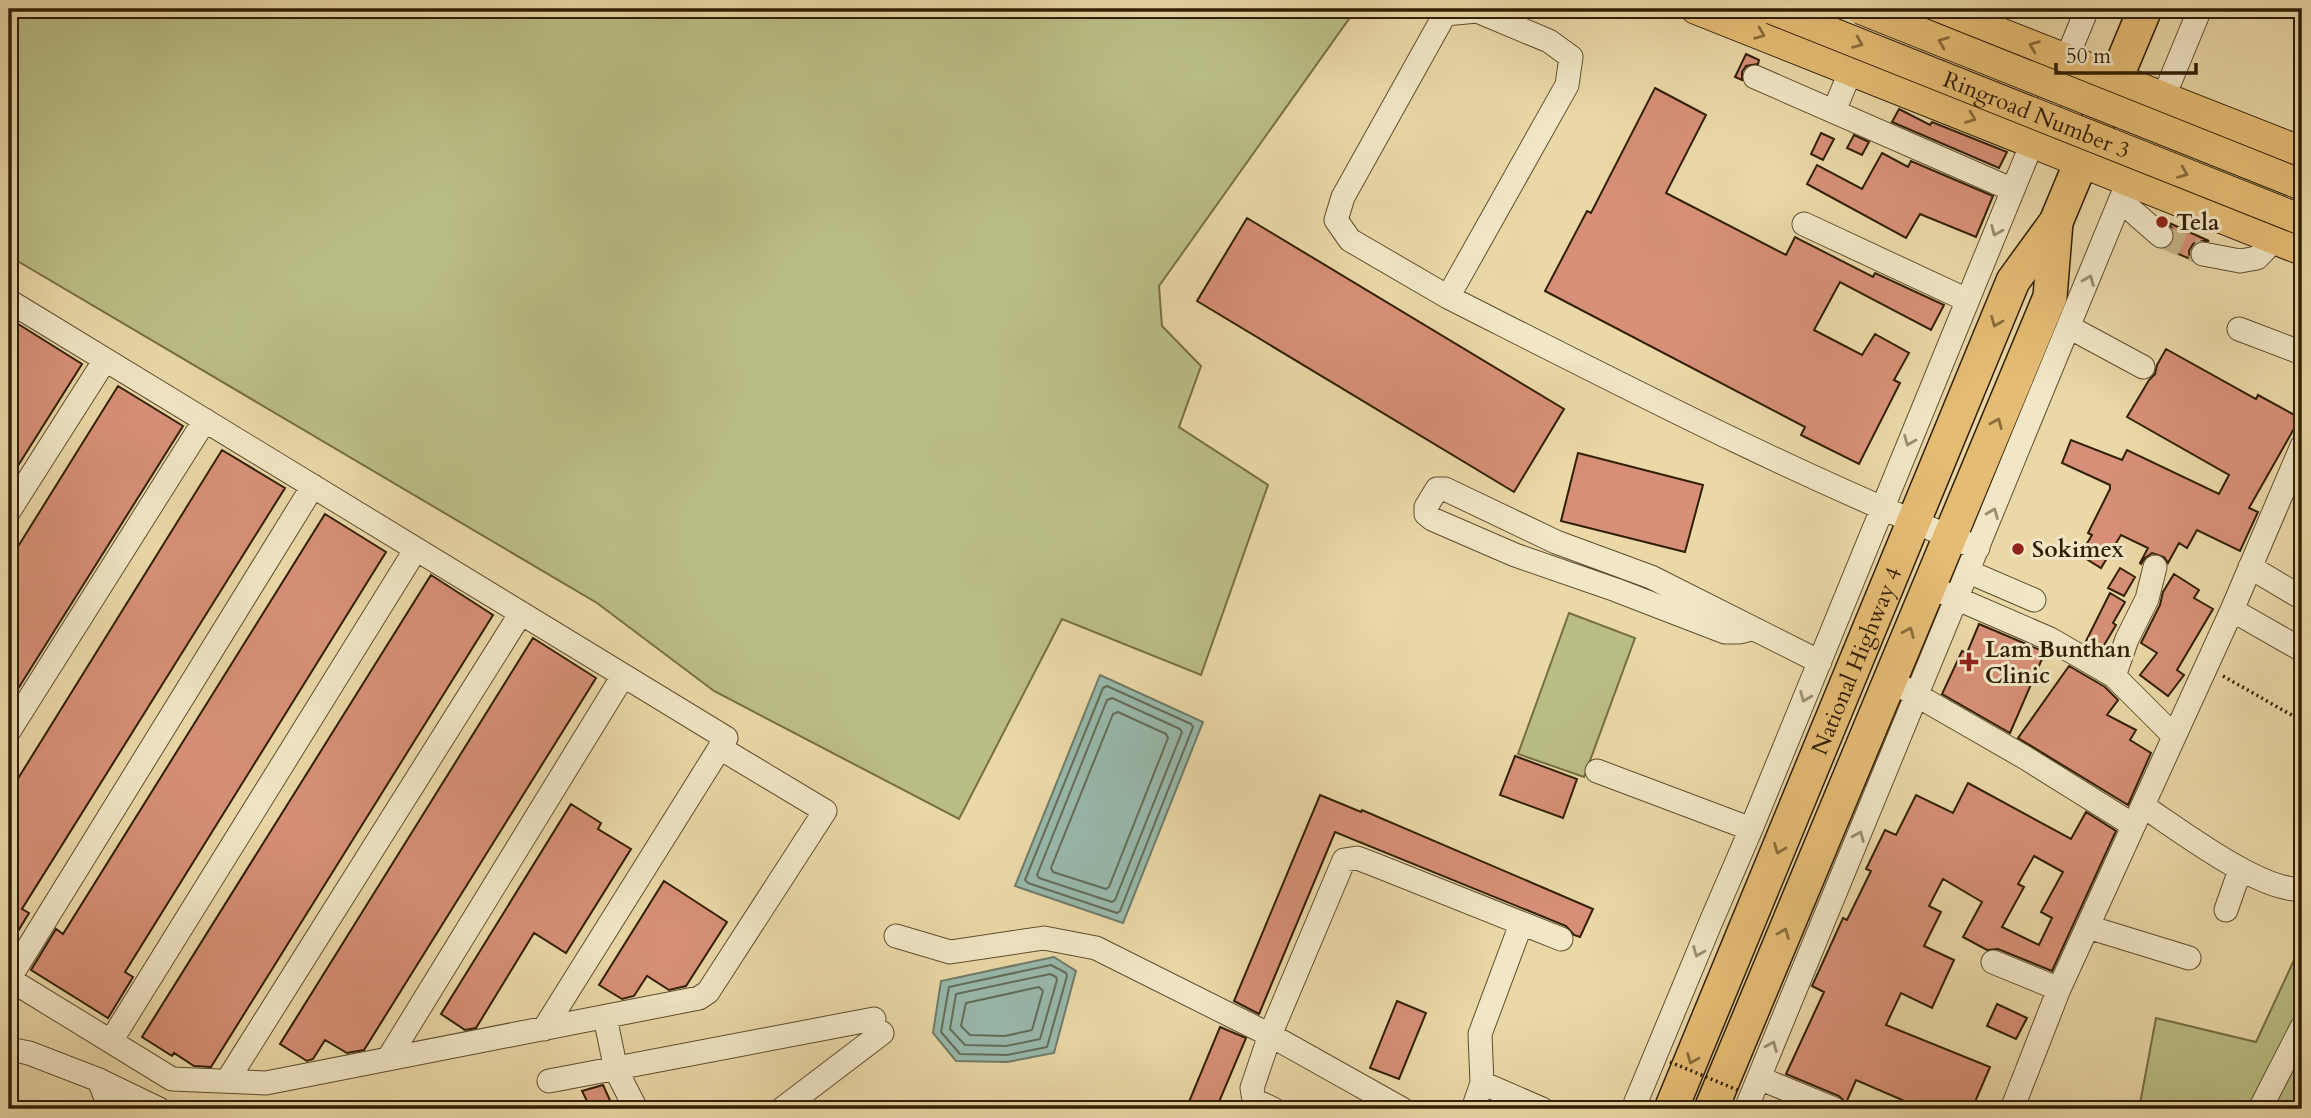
<svg xmlns="http://www.w3.org/2000/svg" width="2311" height="1118" font-family="Cardo,serif">
<rect width="100%" height="100%" fill="#ead8a7"/>
<filter id="stains"><feTurbulence type="fractalNoise" baseFrequency=".00286" numOctaves="4"/><feColorMatrix values="0 0 0 0 .2 0 0 0 0 .09 0 0 0 0 .02 0 0 0 .5 -.17"/></filter>
<radialGradient id="worn" r=".72"><stop offset=".6" stop-color="#630" stop-opacity="0"/><stop offset="1" stop-color="#630" stop-opacity=".3"/></radialGradient>
<path fill="#babe85" stroke="#766e44" stroke-width="2" d="M9 9H1356L1159 286 1162 326 1201 366 1179 427 1268 485 1201 675 1062 619 959 819 714 691 597 603 9 256Z
M1569 613 1635 638 1584 777 1518 754Z
M2302 943V1109H2139L2156 1018 2256 1042Z"/>
<path fill="#98b9ac" stroke="#6f7b69" stroke-width="2" d="M1100 675 1203 722 1123 923 1015 886Z
M1054 957 1076 971 1054 1053 1007 1062 956 1061 933 1033 941 981Z"/>
<g fill="none" stroke-linecap="round" stroke-linejoin="round">
<path stroke="#646c58" stroke-width="2" d="M1107 686 1191 724 1193 727 1120 911 1117 913 1028 883 1025 880 1103 688Z
M1112 698 1180 729 1182 732 1115 900 1112 902 1039 878 1037 875 1107 700Z
M1118 712 1166 734 1168 738 1109 887 1106 889 1053 872 1051 868 1113 714Z
M1051 965 1066 973 1067 976 1047 1047 1007 1055 960 1054 941 1032 949 987Z
M1050 974 1056 977 1057 980 1040 1039 1006 1046 965 1045 950 1029 956 994Z
M1039 987 1043 991 1032 1030 1005 1036 970 1035 961 1026 966 1003Z"/>
</g>
<path fill="#d79077" stroke="#311f04" stroke-width="2" fill-rule="evenodd" d="M1746 54 1759 60 1758 64 1746 66 1742 72V80L1735 77Z
M1655 88 1706 115 1666 193 1786 255 1795 237 1873 277 1875 273 1944 305 1931 330 1840 282 1814 330 1862 355 1875 334 1909 353 1894 380 1900 383 1859 464 1801 435 1805 427 1545 291 1587 211 1591 213Z
M1899 109 1930 125 1932 122 2007 152 1999 168 1892 122Z
M1821 133 1834 139 1823 160 1811 154Z
M1854 135 1869 142 1862 155 1847 148Z
M1882 153 1908 167 1911 161 1993 196 1976 237 1920 214 1906 238 1807 184 1817 165 1862 189Z
M1247 218 1564 409 1514 492 1197 301Z
M2167 222 2209 241H2199L2193 244 2189 251 2190 259 2167 249 2172 245 2175 238 2174 231Z
M15 322 82 364 9 480V333Z
M2166 349 2256 399 2258 395 2300 418 2249 508 2258 512 2240 551 2197 530 2187 548 2179 543 2168 563 2164 557 2152 553 2145 558 2141 564 2140 563 2148 548 2121 535 2101 568 2080 555 2092 535 2088 533 2110 489V485L2062 463 2071 440 2122 460 2127 450 2219 494 2229 475 2127 417 2149 380 2155 374 2157 365Z
M118 386 183 426 9 703V561Z
M222 450 285 488 22 909 29 913 9 946V793Z
M1578 453 1703 485 1685 552 1561 521Z
M325 514 386 552 125 972 133 977 108 1018 31 970 56 929 63 934Z
M2120 568 2135 577 2124 596 2108 588Z
M2174 574 2199 590 2194 598 2213 609 2177 670 2184 675 2168 696 2140 675 2157 653 2141 643 2160 605 2163 592Z
M431 575 493 615 211 1067 194 1066 174 1053 172 1056 142 1037Z
M2110 593 2125 602 2113 623 2116 625 2100 652 2085 643Z
M1979 624 2045 652 2010 733 1942 694 1962 651 1967 653Z
M533 638 596 678 364 1050 347 1053 325 1040 313 1059 307 1061 280 1044Z
M2069 666 2105 687 2118 700 2107 715 2136 730 2130 740 2151 753 2128 805 2018 738Z
M1515 756 1577 779 1563 818 1500 795Z
M1968 783 2071 839 2086 812 2116 831 2052 971 1998 949 1987 950 1963 937 1982 902 1943 879 1929 906 1941 912 1924 946 1954 960 1932 1008 1901 993 1886 1025 1990 1067 1972 1109H1923L1856 1080 1846 1103 1839 1096 1786 1074 1824 992 1812 986 1843 918 1847 920 1871 871 1866 869 1885 830 1896 835 1916 795 1953 813ZM2034 856 2063 872 2041 912 2052 918 2039 945 2002 927 2024 887 2018 884Z
M1320 795 1361 812 1362 810 1593 909 1580 937 1574 935 1566 926 1335 832 1259 1014 1234 1001Z
M571 804 601 823 598 829 631 849 566 953 534 933 476 1028 465 1030 441 1014Z
M664 881 727 922 686 986 669 990 647 976 634 996 622 999 599 985Z
M1397 1001 1426 1013 1399 1079 1370 1068Z
M1997 1004 2027 1018 2016 1039 1987 1026Z
M1220 1027 1246 1038 1216 1109H1186Z
M603 1085 614 1109H591L582 1091Z"/>
<g fill="none" stroke-linecap="round" stroke-linejoin="round">
<path stroke="#c5b386" stroke-width="23" stroke-dasharray="23 11" stroke-linecap="butt" d="M2161 236 2203 254"/>
<defs>
<path id="minor" d="M1755 77 2013 190
M1834 111 1851 70
M2157 113 2200 9
M2121 201 2161 236
M1804 224 1967 300
M2203 254 2240 261 2257 258 2275 239
M1448 297 1350 240 1336 220 1343 197 1445 14 1477 11 1549 41 1571 57 1567 85 1448 297C1622 385 1797 476 1978 548
M9 301 726 738 544 1029
M2069 327 2143 367
M2239 329 2302 353
M9 511 105 360
M2155 567 2147 599 2127 639 2114 676 2174 736
M2250 567 2302 598
M1969 572 2034 600
M1944 593 2050 639 2114 676
M2232 610 2302 650
M1751 629 1740 632H1725L1616 590 1515 555 1432 519 1426 514V507L1437 489H1445L1556 542 1651 577 1820 662
M1904 688 2024 757 2133 825
M9 731 205 420
M1597 771 1751 829
M2143 806C2178 829 2262 893 2302 889
M2226 910 2240 870
M2088 927 2189 958
M896 936 950 952 1044 938 1096 948 1270 1035 1402 1109
M1993 962 2059 989
M9 979 172 1079 266 1083 699 998 708 992 825 811 720 748
M9 979 313 486
M605 1017 616 1070 636 1109
M111 1041 416 549
M9 1049 29 1053 99 1080 159 1109
M388 1059 623 676
M1759 1078 1834 1109
M99 1080 110 1109
M227 1081 521 613
M549 1081 874 1019
M1482 1083 1542 1109
M782 1109 882 1033
M1273 1109 1254 1100 1252 1088 1270 1035 1344 860 1357 858 1373 864 1561 939
M1473 1109 1482 1083 1480 1034 1521 924
M1633 1109 1710 924 1751 829 2087 9
M1746 1109 2134 167
M2012 1109 2059 989 2232 610 2302 446
M2260 1109 2302 1027"/>
<path id="major" d="M1696 9 2302 250
M1939 9 2302 152"/>
<g id="highway">
<path id="s1" d="M1671 1109 2013 281 2056 222 2145 9"/>
<path d="M1711 1109 2050 297 2056 222"/>
</g>
</defs>
<use href="#minor" stroke="#5f4d2d" stroke-width="25"/>
<use href="#major" stroke="#311f04" stroke-width="32"/>
<use href="#highway" stroke="#311f04" stroke-width="36"/>
<path stroke="#311f04" stroke-width="3.5" stroke-dasharray="2 3.5" stroke-linecap="butt" d="M2223 676 2302 721"/>
<use href="#minor" stroke="#f1e6c6" stroke-width="23"/>
<use href="#major" stroke="#e5bc74" stroke-width="30"/>
<use href="#highway" stroke="#e5bc74" stroke-width="33"/>
<defs>
<g id="major-bridge">
<path id="s2" d="M1772 9 2302 220"/>
<path d="M1861 9 2302 185"/>
</g>
</defs>
<use href="#major-bridge" stroke="#311f04" stroke-width="32" stroke-linecap="butt"/>
<path stroke="#311f04" stroke-width="3.5" stroke-dasharray="2 3.5" stroke-linecap="butt" d="M1670 1062 1740 1091"/>
<use href="#major-bridge" stroke="#e5bc74" stroke-width="30"/>
</g>
<defs><path id="oneway-chevron" d="M-2-3.5L2.5 0L-2 3.5" fill="none" stroke-width="1.6" stroke-linecap="round" stroke-linejoin="round" transform="scale(1.75)"/></defs>
<g stroke="#8b6e3c">
<use href="#oneway-chevron" transform="translate(1760 34) rotate(22)"/>
<use href="#oneway-chevron" transform="translate(1943 42) rotate(-158)"/>
<use href="#oneway-chevron" transform="translate(1858 43) rotate(22)"/>
<use href="#oneway-chevron" transform="translate(2034 46) rotate(-158)"/>
<use href="#oneway-chevron" transform="translate(1971 118) rotate(22)"/>
<use href="#oneway-chevron" transform="translate(2183 173) rotate(22)"/>
<use href="#oneway-chevron" transform="translate(1996 322) rotate(112)"/>
<use href="#oneway-chevron" transform="translate(1997 423) rotate(-67)"/>
<use href="#oneway-chevron" transform="translate(1909 632) rotate(-67)"/>
<use href="#oneway-chevron" transform="translate(1779 849) rotate(112)"/>
<use href="#oneway-chevron" transform="translate(1784 933) rotate(-68)"/>
<use href="#oneway-chevron" transform="translate(1692 1059) rotate(112)"/>
</g>
<g stroke="#9b8c6f">
<use href="#oneway-chevron" transform="translate(1996 231) rotate(113)"/>
<use href="#oneway-chevron" transform="translate(2089 280) rotate(-68)"/>
<use href="#oneway-chevron" transform="translate(1909 441) rotate(112)"/>
<use href="#oneway-chevron" transform="translate(1993 513) rotate(-68)"/>
<use href="#oneway-chevron" transform="translate(1805 697) rotate(112)"/>
<use href="#oneway-chevron" transform="translate(1859 836) rotate(-67)"/>
<use href="#oneway-chevron" transform="translate(1698 952) rotate(112)"/>
<use href="#oneway-chevron" transform="translate(1772 1046) rotate(-67)"/>
</g>
<g fill="#8f2418" stroke="#f1e6c6" stroke-width="2.5">
<circle cx="2162" cy="222" r="7"/>
<circle cx="2018" cy="549" r="7"/>
<path d="M1965.5 651.5h7v7h7v7h-7v7h-7v-7h-7v-7h7z"/>
</g>
<g text-anchor="middle" dominant-baseline="central" stroke-width="6" stroke-linejoin="round" paint-order="stroke">
<g font-size="23" fill="#311f04" stroke="#f1e6c6">
<text stroke="none"><textPath href="#s2" startOffset="285">Ringroad Number 3</textPath></text>
<text stroke="none"><textPath href="#s1" startOffset="485">National Highway 4</textPath></text>
</g>
<g font-size="23" font-weight="bold" fill="#311f04" stroke="#f1e6c6" text-anchor="start">
<text x="2176" y="222">Tela</text>
<text x="2032" y="549">Sokimex</text>
<text x="1985" y="649">Lam Bunthan<tspan x="1985" dy="26">Clinic</tspan></text>
</g>
</g>
<rect width="2311" height="1118" fill="none" stroke="#ead8a7" stroke-width="35"/>
<rect x="10" y="10" width="2290" height="1097" fill="none" stroke="#311f04" stroke-width="3.5"/>
<rect x="18" y="18" width="2276" height="1083" fill="none" stroke="#311f04" stroke-width="2"/>
<path d="M2056 63v10h140v-10" fill="none" stroke="#311f04" stroke-width="3.5"/>
<text x="2066" y="63" font-size="21" fill="#311f04" stroke="#f1e6c6" stroke-width="5" paint-order="stroke">50 m</text>
<rect width="100%" height="100%" filter="url(#stains)"/>
<rect width="100%" height="100%" fill="url(#worn)"/>
</svg>
